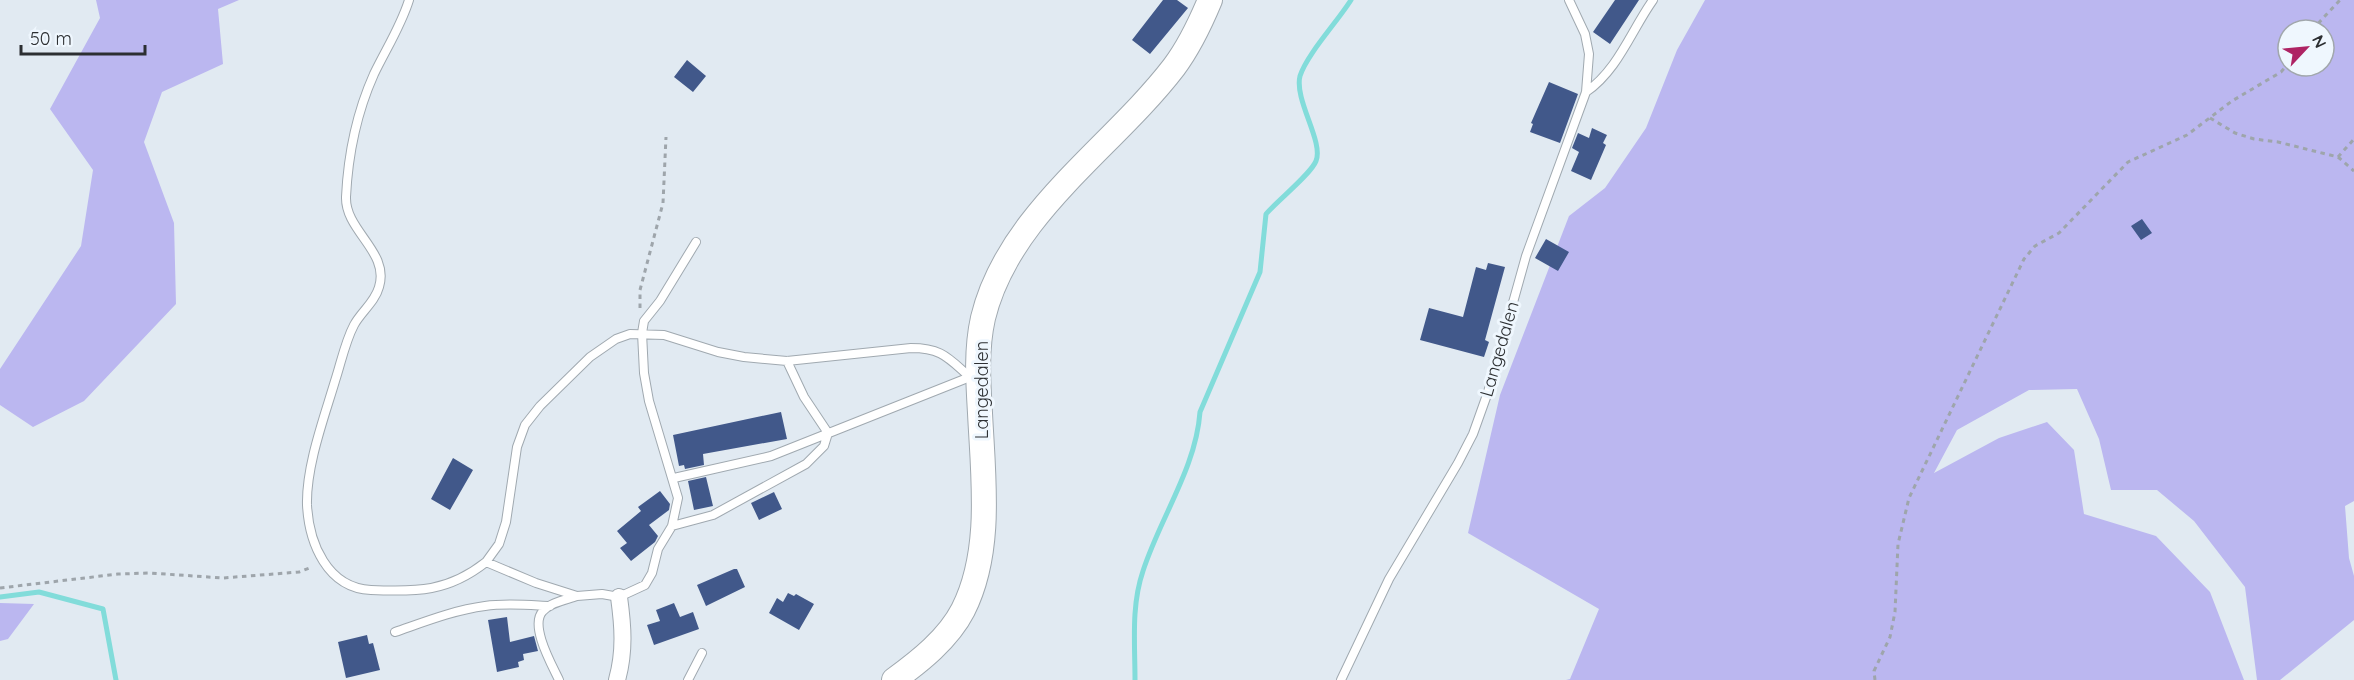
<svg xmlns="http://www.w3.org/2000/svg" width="2354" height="680" font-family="Quicksand,sans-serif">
<rect width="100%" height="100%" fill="#e1eaf2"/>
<path fill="#bbb7f0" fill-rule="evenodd" d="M96 0H239L218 9 223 64 162 92 144 142 174 223 176 304 84 401 33 427 0 405V369L81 246 93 170 50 109 100 18Z
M1705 0H2354V501L2345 506 2349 558 2354 576V620L2280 680H2257L2245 587 2194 521 2157 490H2111L2099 439 2077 389 2029 390 1957 430 1934 473 1999 438 2047 422 2074 450 2084 514 2156 536 2210 592 2244 680H1566L1570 679 1599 609 1468 533 1500 395 1569 216 1605 188 1646 128 1677 50ZM2288 30H2324V66H2288Z
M0 603 34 604 8 639 0 641Z"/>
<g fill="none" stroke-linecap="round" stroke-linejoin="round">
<path stroke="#82dcda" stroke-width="5" d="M0 597 39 592 103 609 116 680
M1135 680C1135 643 1131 606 1143 571 1160 518 1196 468 1200 412L1260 272 1266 214C1277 201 1311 174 1316 161 1324 142 1294 100 1300 76 1307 54 1338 21 1351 0"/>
</g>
<path fill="#41588a" d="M1163 0H1177L1188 8 1150 54 1132 40Z
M1615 0H1639L1610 44 1593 32Z
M687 60 706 76 693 92 674 77Z
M1549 82 1578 94 1560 143 1530 132 1533 124 1531 123Z
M1592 128 1607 135 1603 143 1606 145 1591 180 1571 171 1579 152 1572 148 1578 133 1589 138Z
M2142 219 2152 233 2141 240 2131 226Z
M1546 239 1569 252 1558 271 1535 258Z
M1488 263 1505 267 1485 340 1489 342 1484 357 1420 340 1429 308 1463 317 1476 267 1486 270Z
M781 412 787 439 703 454 704 465 685 469 684 465 679 466 673 435Z
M453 458 473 470 450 510 431 499Z
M706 477 713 506 694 510 688 481Z
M660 491 670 504 669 510 649 525 658 536 655 542 631 561 620 548 627 543 617 531 641 511 638 507Z
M774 492 782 509 759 520 751 503Z
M734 569H737L745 587 706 606 697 585Z
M788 593 794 596 796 594 814 604 799 630 769 613 777 598 783 602Z
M674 603 680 617 693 612 699 629 654 645 647 625 660 621 656 610Z
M507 617 510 642 534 636 538 651 523 654 524 660 518 662 519 667 497 672 488 620Z
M367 635 369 644 373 643 380 670 346 678 338 642Z"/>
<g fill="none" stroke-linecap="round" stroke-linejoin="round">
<defs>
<path id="lane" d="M409 0C401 26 386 49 374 74 357 112 348 156 346 197 345 231 390 252 379 287 375 302 361 312 354 325 345 342 341 363 335 381 324 418 306 466 307 505 309 543 327 588 371 590 417 592 448 592 486 562L536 583 577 596 602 594 619 597 645 585 652 573 658 549 672 526 678 498 649 401 644 373 642 333 644 321 660 301 696 242
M1586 92C1618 70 1631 31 1653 0
M674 478 771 456 970 377
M672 526 713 515 806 464 824 446 828 433 804 397 787 361
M486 562 499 544 506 522 517 447 525 425 540 406 590 357 616 339 630 334 664 335 718 352 744 357 787 361 911 348C942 348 948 358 970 377H974
M395 632C424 622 454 610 485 606 506 603 528 605 550 606
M559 680C552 665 529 625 543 611 551 602 566 600 577 596
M688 680 702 653
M1341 680 1389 579 1458 463 1473 434 1488 392 1526 256 1586 92 1589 54 1585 34 1569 0"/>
<path id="street" d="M617 680C625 651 623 626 619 597"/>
<path id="secondary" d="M894 680C920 661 948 639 963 610 993 551 983 476 980 413 978 381 976 349 983 318 1008 214 1112 148 1174 67 1189 47 1200 24 1210 0"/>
</defs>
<use href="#lane" stroke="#a0a9b0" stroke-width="10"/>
<use href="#street" stroke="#a0a9b0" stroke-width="18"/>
<use href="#secondary" stroke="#a0a9b0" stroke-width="26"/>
<path stroke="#9ea5ab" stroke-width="3" stroke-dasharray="4.5 4.5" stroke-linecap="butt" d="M2312 30 2340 0
M2210 118 2235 133 2254 139 2278 142 2338 157 2354 139
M2338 157 2354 171
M640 308V290L663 203 666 137
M0 588 118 574 150 573 223 578 299 572 312 567
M1875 680 1874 671 1890 637 1895 612 1898 544 1909 498 2024 259 2035 246 2059 233 2128 162 2187 135 2232 101 2281 72 2288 64"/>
<use href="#lane" stroke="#fff" stroke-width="8"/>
<use href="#street" stroke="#fff" stroke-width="16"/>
<use href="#secondary" stroke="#fff" stroke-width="24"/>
</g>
<g text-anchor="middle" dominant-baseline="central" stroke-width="6" stroke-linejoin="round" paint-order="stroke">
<g font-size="18" fill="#2c2f32" stroke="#eff7fe">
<text transform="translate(1499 349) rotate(-74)">Langedalen</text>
<text transform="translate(981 390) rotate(-90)">Langedalen</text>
</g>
</g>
<g transform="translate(2306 48) rotate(64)"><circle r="28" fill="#eff7fe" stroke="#a1a7ac" stroke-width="1.5"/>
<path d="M0-4.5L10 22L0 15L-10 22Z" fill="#ae2364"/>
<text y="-9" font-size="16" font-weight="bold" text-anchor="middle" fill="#2c2f32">N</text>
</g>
<path d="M21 45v9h124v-9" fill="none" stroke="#2c2f32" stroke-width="3"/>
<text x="30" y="45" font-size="18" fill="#2c2f32" stroke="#eff7fe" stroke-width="4.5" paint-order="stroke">50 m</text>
</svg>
